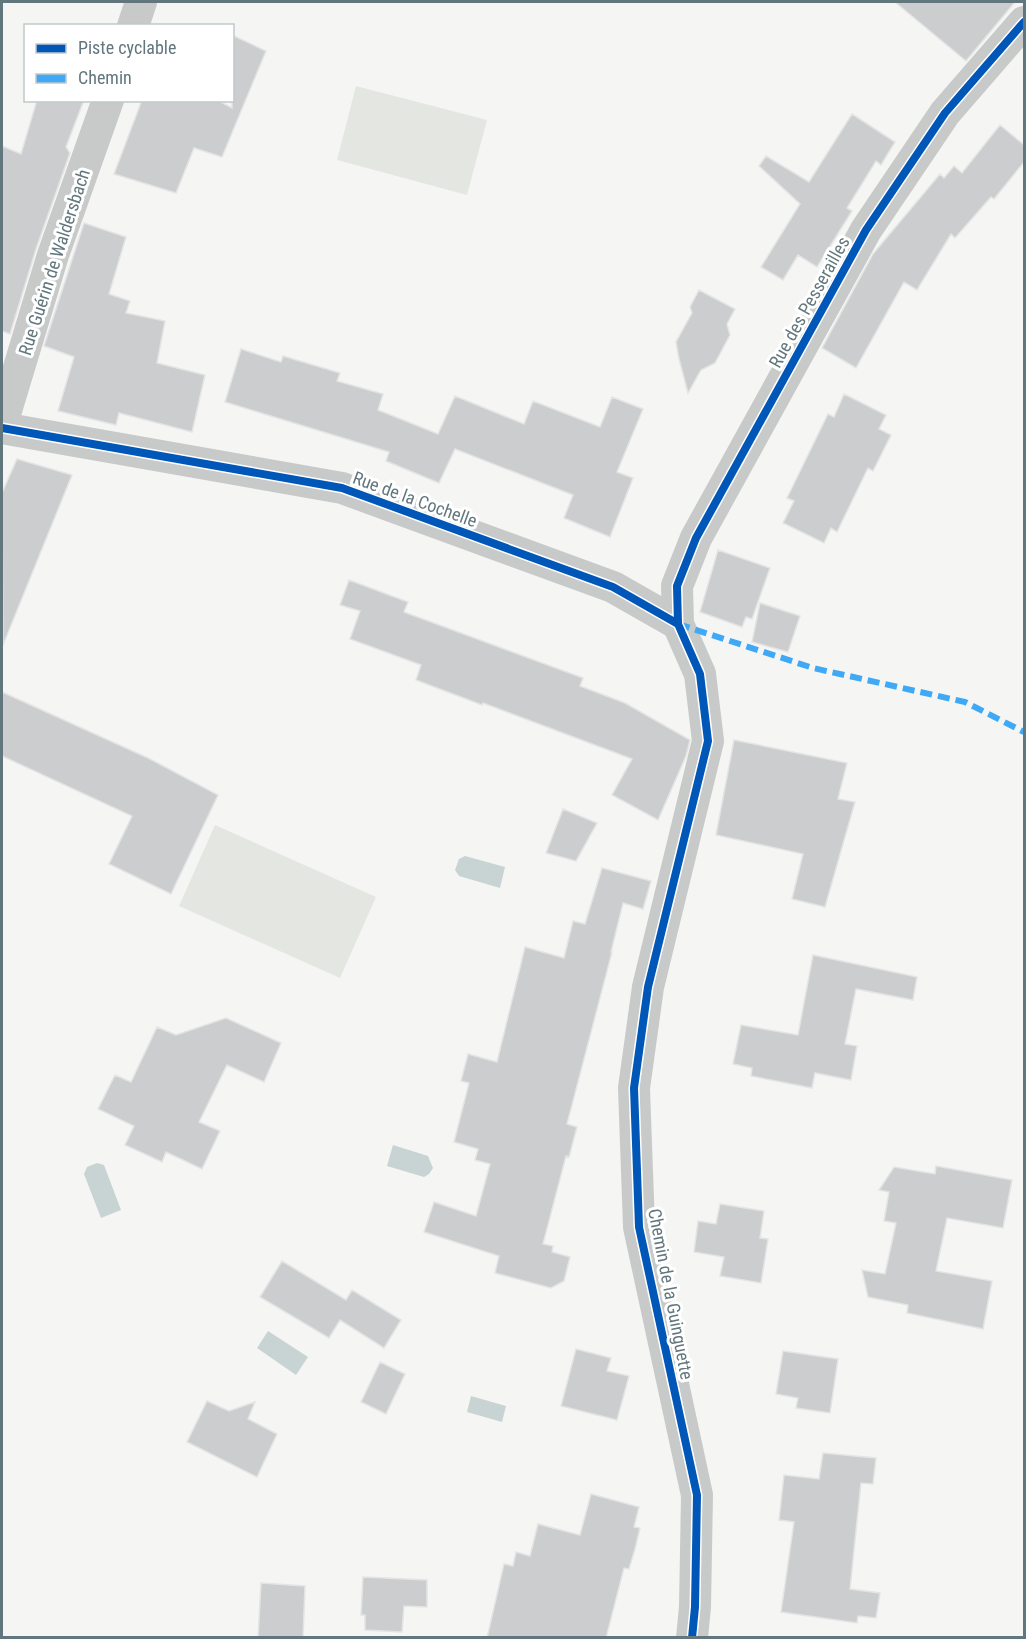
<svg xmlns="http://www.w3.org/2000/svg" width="1026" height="1639" font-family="'Roboto Condensed',sans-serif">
<rect width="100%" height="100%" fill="#f5f5f4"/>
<path fill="#e4e7e1" d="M356 86 487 120 467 195 337 160Z
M215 825 376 897 340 978 179 906Z"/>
<path fill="#c8d3d3" d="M465 856 505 867 500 888 459 876 455 870 459 859Z
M393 1145 428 1156 433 1168 429 1174 424 1177 387 1166Z
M97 1163 104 1165 121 1210 101 1218 84 1174 87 1167Z
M268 1331 308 1357 296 1375 257 1348Z
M471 1396 506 1406 502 1422 467 1412Z"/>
<path fill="#cbcdce" stroke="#e4e4e4" stroke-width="1.5" d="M895 2H1015L966 61Z
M232 35 266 51 222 157 194 148 176 193 114 174 142 100H217L232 108Z
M37 100H84L66 147 70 153 36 249 10 334 2 331V146L21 154Z
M852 114 895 142 881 165 876 161 847 208 852 211 817 267 798 255 783 280 761 267 800 204 759 166 766 156 809 182Z
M1000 125 1024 145V162L994 199 991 197 955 238 951 234 917 290 904 282 856 368 822 348 873 254 940 174 944 178 954 166 962 173Z
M84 223 126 237 109 294 130 301 126 313 165 321 157 363 205 375 192 432 119 413 116 425 58 411 74 357 44 346Z
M699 290 735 309 727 324 730 335 715 363 701 370 688 393 679 359 676 342 692 313 690 307Z
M241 349 281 362 283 356 340 373 337 381 383 394 378 410 438 434 455 396 524 424 533 401 600 427 612 397 643 409 617 472 633 478 610 537 564 518 573 495 455 449 439 483 386 461 389 452 225 402Z
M844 394 886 415 879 429 891 435 873 471 868 468 837 532 831 528 824 543 783 523 794 501 787 498 828 414 834 417Z
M17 459 72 475 3 645 2 493Z
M718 550 770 568 752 619 746 617 742 627 700 612Z
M349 580 408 602 404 612 583 678 580 686 625 703 690 740 686 756 658 820 612 795 632 759 483 703 482 705 416 680 421 665 350 639 360 611 340 605Z
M760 603 800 616 788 652 752 642Z
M2 692 148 758 218 795 171 894 109 864 132 816 2 756Z
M734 740 847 763 838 799 855 802 825 907 792 899 803 854 716 835Z
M563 809 597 823 576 861 546 853Z
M602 868 651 881 643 909 623 903 611 952H612L567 1124 577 1127 569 1157 566 1156 543 1244 553 1246 552 1252 570 1257 564 1281 551 1288 495 1273 499 1256 424 1232 434 1202 476 1216 490 1164 475 1160 478 1149 454 1142 469 1083 461 1081 468 1054 497 1062 525 947 564 958 573 921 585 924Z
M813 955 917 977 913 1000 856 989 845 1044 857 1046 851 1080 815 1073 812 1088 751 1076 752 1068 733 1064 741 1025 798 1035Z
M226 1018 281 1043 264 1082 227 1065 199 1122 220 1131 202 1169 166 1152 162 1162 125 1145 134 1126 98 1109 115 1075 131 1082 157 1027 176 1035Z
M936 1166 1012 1180 1003 1228 947 1218 936 1271 992 1281 983 1329 907 1313 908 1305 868 1297 862 1270 885 1274 896 1223 884 1221 889 1192 879 1190 894 1167 935 1174Z
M720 1204 764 1211 760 1238 768 1239 761 1283 720 1276 724 1257 694 1252 698 1221 716 1224Z
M282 1261 346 1300 352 1290 401 1320 384 1348 340 1320 329 1338 260 1297Z
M576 1349 611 1358 607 1371 629 1376 617 1420 561 1406Z
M783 1351 838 1359 830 1413 796 1408 798 1398 776 1394Z
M380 1362 405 1374 386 1414 361 1402Z
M207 1401 229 1411 255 1402 248 1419 277 1434 257 1477 187 1442Z
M823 1453 876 1458 873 1484 861 1483 850 1589 880 1593 876 1618 858 1616 857 1623 781 1612 794 1522 779 1520 784 1475 819 1479Z
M591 1494 639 1507 634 1527 640 1528 635 1549 629 1569 624 1568 606 1638H487L504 1564 513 1566 516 1552 530 1556 538 1524 580 1535Z
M363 1577 427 1580V1607L404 1606 402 1632 365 1630V1615H361Z
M261 1583 305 1586 303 1638H258Z"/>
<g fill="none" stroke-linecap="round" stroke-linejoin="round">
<path stroke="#c8caca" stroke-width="32" d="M133 26 141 2
M2 424 53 255 108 100
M2 428 342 488 613 587 678 624 700 674 708 741 648 987 634 1088 639 1227 697 1495 695 1607 692 1638
M678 624 677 586 696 538 866 230 945 113 1024 22"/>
<path stroke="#3fa9f5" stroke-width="6" stroke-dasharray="12 6" stroke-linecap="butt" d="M678 624 813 668 965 702 1024 732"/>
<defs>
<path id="cycleway" d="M2 428 342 488 613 587 678 624 700 674 708 741 648 987 634 1088 639 1227 697 1495 695 1607 692 1638
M678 624 677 586 696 538 866 230 945 113 1024 22"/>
</defs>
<use href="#cycleway" stroke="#fff" stroke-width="11"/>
<use href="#cycleway" stroke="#0057b8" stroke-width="8"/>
</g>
<g text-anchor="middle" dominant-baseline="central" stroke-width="6" stroke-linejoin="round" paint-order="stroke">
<g font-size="18" fill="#62777d" stroke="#fff">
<text transform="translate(54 262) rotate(-72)">Rue Guérin de Waldersbach</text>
<text transform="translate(809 302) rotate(-61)">Rue des Pesserailles</text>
<text transform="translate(415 499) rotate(20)">Rue de la Cochelle</text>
<text transform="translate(671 1294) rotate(79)">Chemin de la Guinguette</text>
</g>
</g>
<rect width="1026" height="1639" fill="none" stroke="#62777d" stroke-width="6"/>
<rect x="24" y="24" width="210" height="78" fill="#ffffff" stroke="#c0c9cb" stroke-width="1.5"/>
<rect x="36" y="44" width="30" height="9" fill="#0057b8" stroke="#c0c9cb" stroke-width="1.5"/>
<text x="78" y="54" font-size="18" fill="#62777d">Piste cyclable</text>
<rect x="36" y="74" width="30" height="9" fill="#3fa9f5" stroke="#c0c9cb" stroke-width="1.5"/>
<text x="78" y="84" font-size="18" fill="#62777d">Chemin</text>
</svg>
